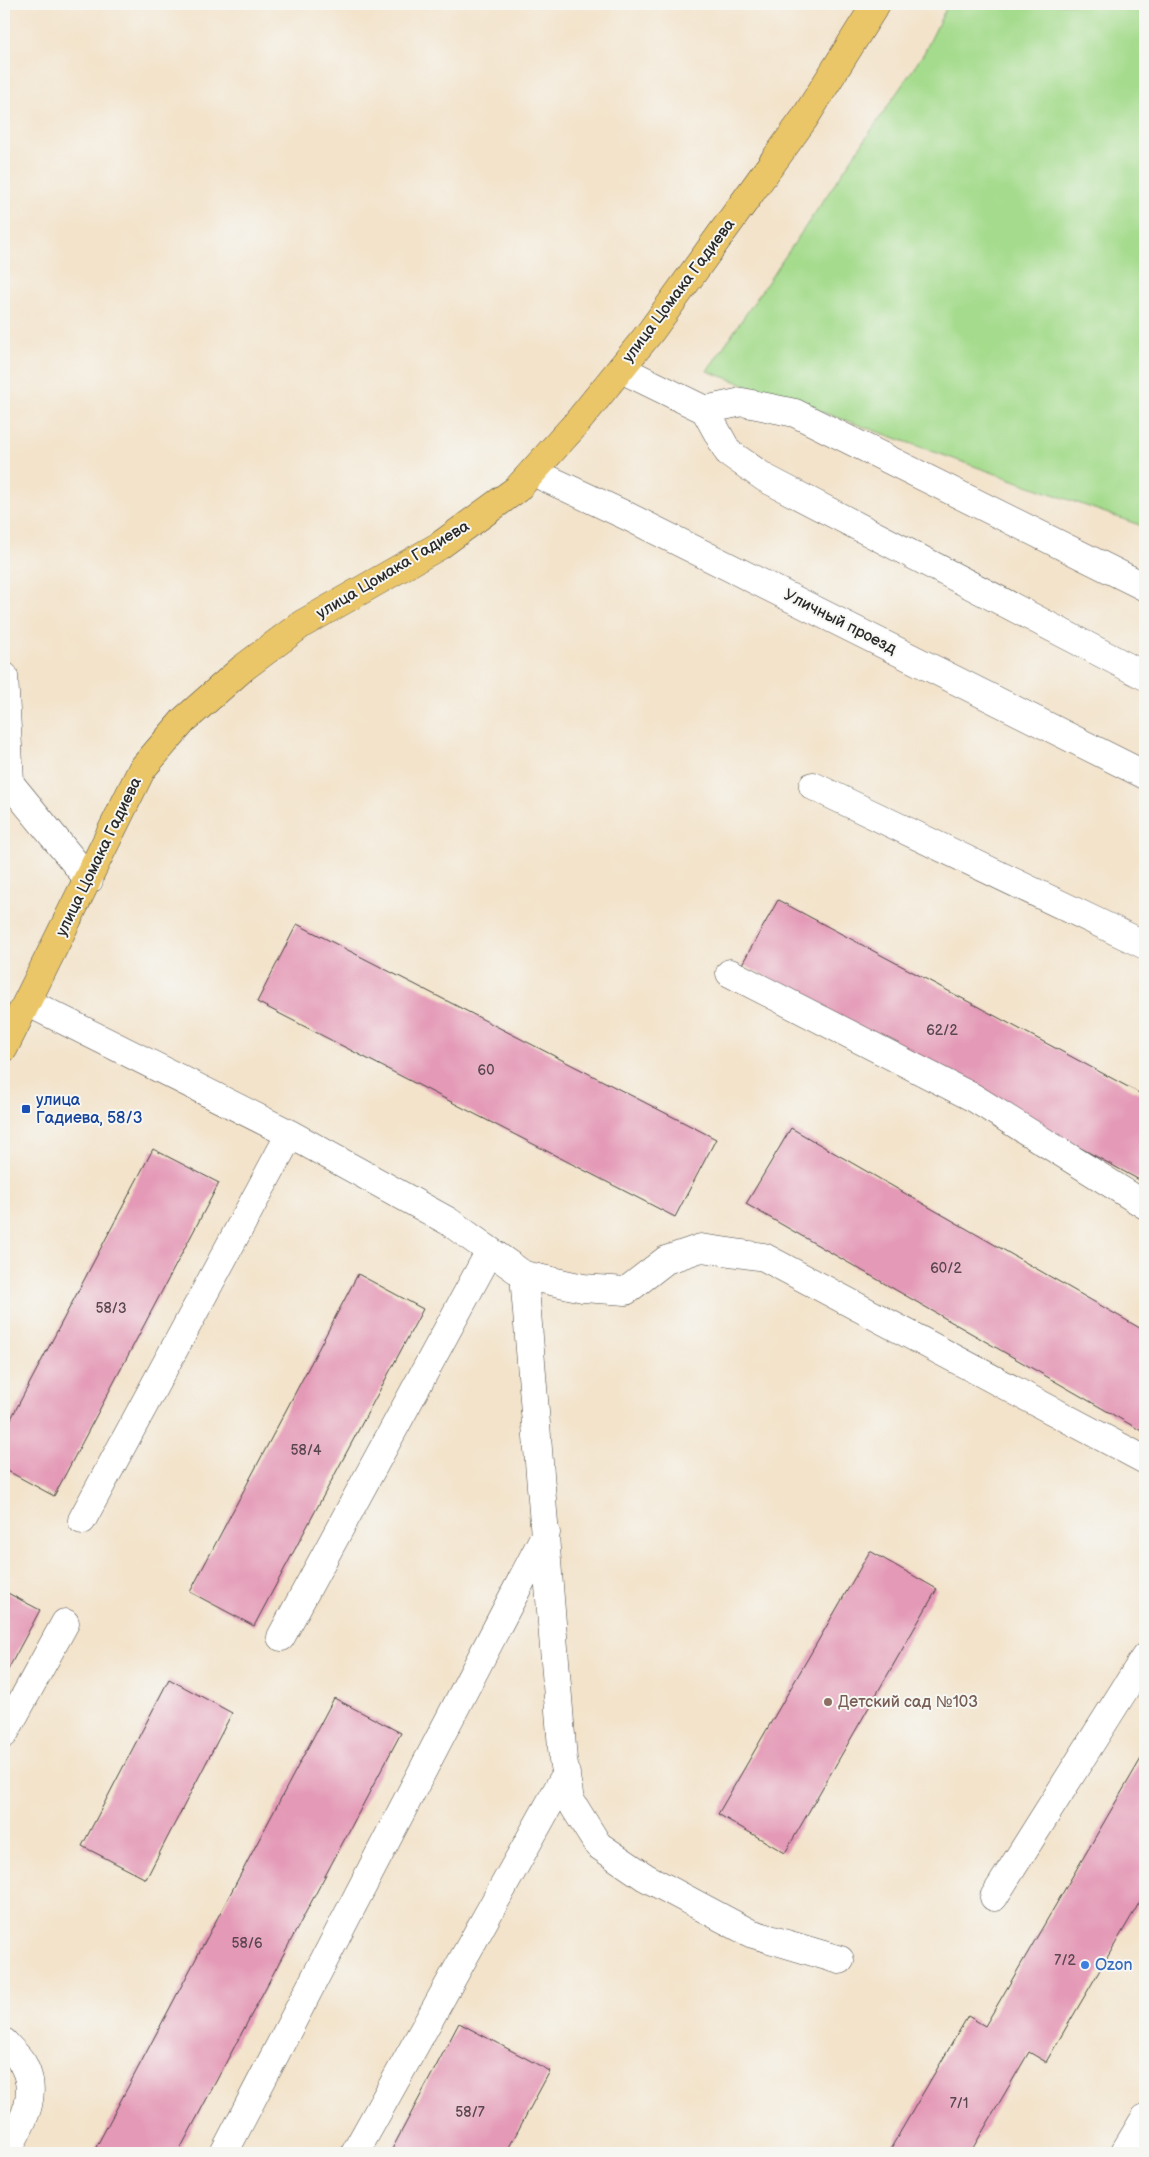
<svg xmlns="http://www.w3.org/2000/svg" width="1149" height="2157" font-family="'Balsamiq Sans',sans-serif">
<rect width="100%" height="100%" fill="#f6f6f2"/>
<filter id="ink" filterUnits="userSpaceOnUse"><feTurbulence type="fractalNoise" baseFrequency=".02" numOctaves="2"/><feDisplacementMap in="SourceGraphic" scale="10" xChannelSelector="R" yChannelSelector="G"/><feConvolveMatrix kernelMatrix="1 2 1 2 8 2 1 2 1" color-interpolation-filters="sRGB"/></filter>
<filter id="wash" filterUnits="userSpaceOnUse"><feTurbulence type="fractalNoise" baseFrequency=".0096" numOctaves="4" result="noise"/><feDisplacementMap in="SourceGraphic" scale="20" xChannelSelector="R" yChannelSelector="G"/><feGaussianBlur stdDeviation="1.12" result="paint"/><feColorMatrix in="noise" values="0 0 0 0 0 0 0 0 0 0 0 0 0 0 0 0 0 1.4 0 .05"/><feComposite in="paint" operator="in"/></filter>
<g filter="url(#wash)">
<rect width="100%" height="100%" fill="#f3e3cb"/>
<path fill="#a4db8c" stroke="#68835c" d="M948 4H1145V527L707 371 924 53Z"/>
<g id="blocks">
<path fill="#e499b6" d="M778 900 1145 1096V1183L742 964Z
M297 924 716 1139 675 1217 257 1002Z
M791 1128 1145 1331V1433L746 1204Z
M153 1149 219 1183 54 1496 4 1469V1432Z
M358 1274 423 1309 254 1626 190 1592Z
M870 1551 937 1589 785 1853 718 1814Z
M4 1591 40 1610 4 1677Z
M169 1679 232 1713 146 1879 82 1846Z
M334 1698 401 1733 178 2153H93Z
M1145 1752V1893L1046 2062 1029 2052 970 2153H888L968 2016 985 2026Z
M459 2023 550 2071 506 2153H390Z"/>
</g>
</g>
<g filter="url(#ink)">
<use href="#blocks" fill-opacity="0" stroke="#494743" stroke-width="1"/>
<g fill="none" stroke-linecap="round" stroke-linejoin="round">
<defs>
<path id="minor" d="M621 369 705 410 728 452 765 478 1145 676
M705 410 742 402 795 413 1145 587
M533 472 627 516 1145 775
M4 676 10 782
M4 776 89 880
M813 786 1145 945
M730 973 974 1098 1145 1205
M27 1002 290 1134 448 1221 524 1275 563 1760 570 1800 598 1845 645 1877 750 1933 840 1960
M524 1275 583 1288 626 1291 666 1260 701 1248 764 1257 1145 1460
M82 1520 290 1134
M281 1637 490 1251
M4 1734 65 1623
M994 1897 1145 1657
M4 2042C10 2050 20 2057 24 2066 40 2098 20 2125 6 2153
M224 2153 546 1533
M355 2153 566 1774
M1124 2153 1145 2118"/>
<path id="major" d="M4 1048 142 769 184 720 243 668 302 624 439 546 517 489 575 425 651 331 804 119 876 4"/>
</defs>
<use href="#minor" stroke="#494743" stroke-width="29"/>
<use href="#major" stroke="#494743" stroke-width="29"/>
<use href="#minor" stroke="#fff" stroke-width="28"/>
<use href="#major" stroke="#eac669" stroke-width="28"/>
</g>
</g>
<rect fill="#1a4fb4" stroke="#f6f6f2" stroke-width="2" x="21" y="1104" width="10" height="10" rx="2.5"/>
<circle fill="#8d6e63" stroke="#f6f6f2" stroke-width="2" cx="828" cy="1702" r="5"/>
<circle fill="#3f7fe0" stroke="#f6f6f2" stroke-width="2" cx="1085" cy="1965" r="5"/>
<g text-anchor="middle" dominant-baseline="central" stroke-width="4" stroke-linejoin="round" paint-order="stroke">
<g font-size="14" fill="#59464e">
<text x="942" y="1030">62/2</text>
<text x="486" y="1070">60</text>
<text x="946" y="1268">60/2</text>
<text x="111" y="1308">58/3</text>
<text x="306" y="1450">58/4</text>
<text x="247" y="1943">58/6</text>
<text x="1065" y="1960">7/2</text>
<text x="959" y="2103">7/1</text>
<text x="470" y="2112">58/7</text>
</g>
<g font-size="16" fill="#2b2b2b" stroke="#f6f6f2">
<text transform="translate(679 291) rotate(-53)">улица Цомака Гадиева</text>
<text transform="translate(393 570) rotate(-31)">улица Цомака Гадиева</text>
<text transform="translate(840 622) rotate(27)">Уличный проезд</text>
<text transform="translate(99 857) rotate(-64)">улица Цомака Гадиева</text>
</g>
<g font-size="16" fill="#164399" stroke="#f6f6f2" text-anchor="start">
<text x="36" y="1100">улица<tspan x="36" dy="18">Гадиева, 58/3</tspan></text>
</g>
<g font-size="16" fill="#785e54" stroke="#f6f6f2" text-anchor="start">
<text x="838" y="1702">Детский сад №103</text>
</g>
<g font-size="16" fill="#366cbe" stroke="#f6f6f2" text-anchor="start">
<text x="1095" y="1965">Ozon</text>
</g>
</g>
<rect width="1149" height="2157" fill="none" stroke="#f6f6f2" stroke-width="20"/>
</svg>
